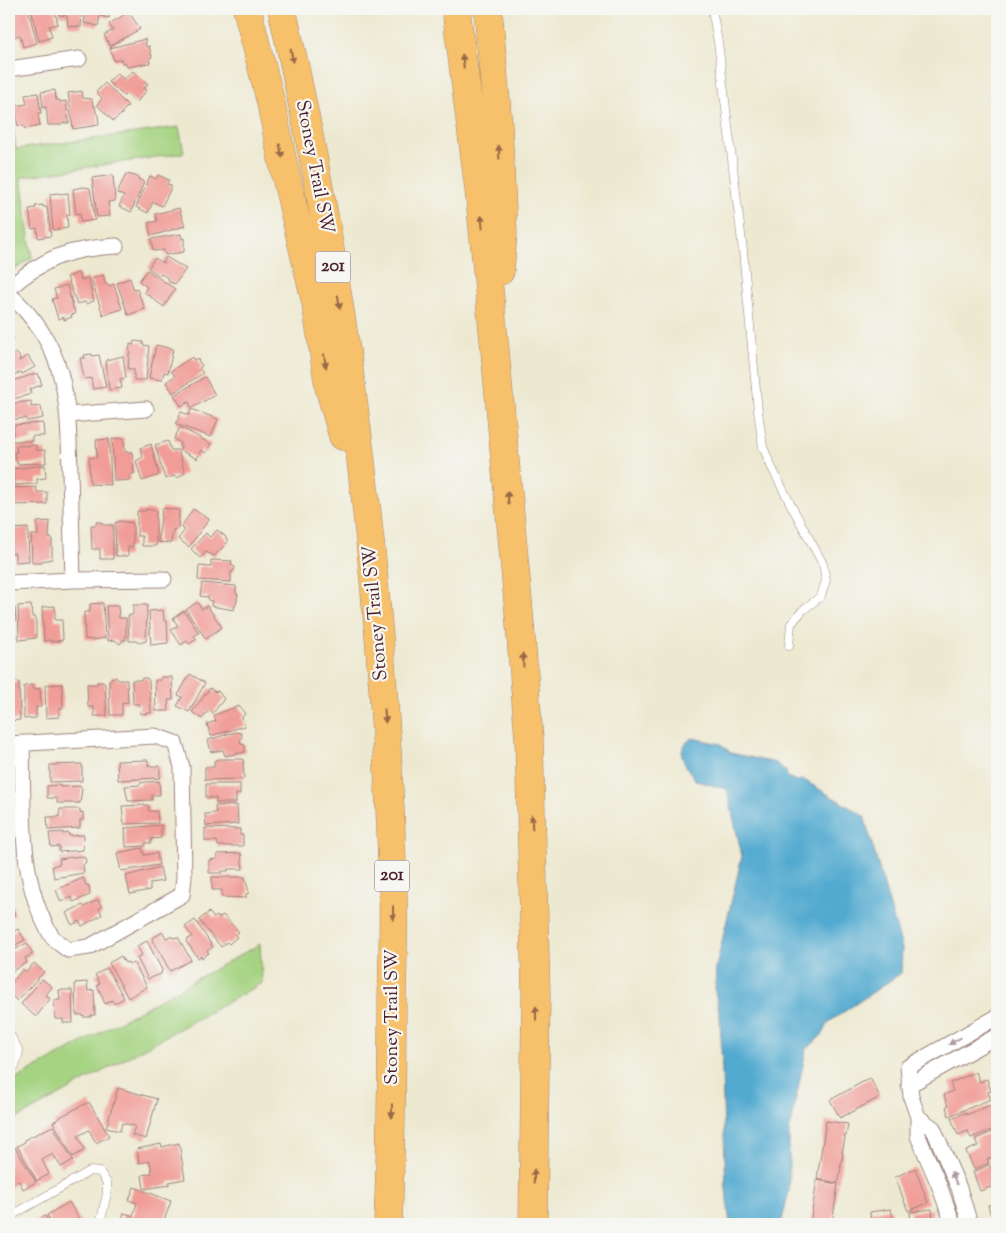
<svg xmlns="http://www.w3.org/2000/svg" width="1006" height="1233" font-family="'Sorts Mill Goudy',serif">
<rect width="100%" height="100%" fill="#f6f6f2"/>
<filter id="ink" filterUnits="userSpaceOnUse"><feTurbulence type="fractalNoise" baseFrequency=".02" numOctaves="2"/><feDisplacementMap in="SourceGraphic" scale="10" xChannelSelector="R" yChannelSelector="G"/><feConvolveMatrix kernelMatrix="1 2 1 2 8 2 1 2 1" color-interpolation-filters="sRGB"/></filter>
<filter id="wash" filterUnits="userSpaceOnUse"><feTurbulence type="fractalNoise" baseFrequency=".0096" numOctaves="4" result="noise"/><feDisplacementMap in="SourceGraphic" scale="20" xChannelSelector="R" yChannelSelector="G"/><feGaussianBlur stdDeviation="1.12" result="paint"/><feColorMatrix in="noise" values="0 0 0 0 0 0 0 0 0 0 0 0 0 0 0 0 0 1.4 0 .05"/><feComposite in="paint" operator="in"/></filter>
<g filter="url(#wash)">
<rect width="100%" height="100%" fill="#ede9d1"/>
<path fill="#a5d381" stroke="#787956" d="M9 98 16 149 179 127 184 153 21 177 32 258 9 274Z
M260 944 262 983 9 1123V1083Z"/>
<path fill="#53aad0" stroke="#4e647e" d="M692 738 721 744 731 753 775 763 786 771 787 777 797 781 804 780 864 816 902 948 901 973 829 1022 823 1034 806 1050 789 1133V1191L781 1224H730L726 1189 720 1015 715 992 716 967 742 856 727 789 696 781C686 765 672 752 692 738Z"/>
<g id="blocks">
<path fill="#f19c97" d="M16 9H28L37 43 23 47 20 35 11 38 9 31V12Z
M31 9H54L58 24 49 26 52 37 39 41Z
M59 9H82L81 27 68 26 67 16 59 15Z
M87 9H111L109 18 100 16 98 26 84 23Z
M129 12 140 29 110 46 104 35 113 30 109 24Z
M145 39 146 47 149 46 152 57 149 58 150 63 127 67 125 62 122 63 121 59 114 61 110 48Z
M133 71 148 84 144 88 147 90 136 103 126 94 124 96 108 82 117 73 124 79Z
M105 83 128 106 122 112V114L113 121 97 105 102 98 96 92Z
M55 90 56 100H60V102L66 101 69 123H63L61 125H48L46 107 43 108 41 92Z
M82 91 83 98 92 99 93 106H95L96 113 98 115 99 125 73 129 68 93Z
M38 93 41 113H38L40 126 25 129 23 125 18 126 15 106 27 104 25 95Z
M126 174 139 177 138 179 144 182 131 212 119 206 124 196 117 193Z
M113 175 115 201 108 202 110 216 97 217 92 178Z
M158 175 169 180 167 184 171 185V188L162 206 153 202 148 213 136 207 150 176 156 179Z
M84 187 90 188 95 220 81 222 80 213 76 214 73 189Z
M59 193 60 194 68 193 70 215H67L68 228 53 230 50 194Z
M43 205V207H47L51 236 38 238 37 228 32 229 29 209 36 208 35 206Z
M179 208 185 226 151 236 148 223 157 221 155 214Z
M181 234 182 239 184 238V252L165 255 164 250 153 251 151 239Z
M166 257 186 269 175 284 169 282 168 278 161 274 160 276 148 268 155 258 163 263Z
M147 270 175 289 164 307 144 292 147 287 139 281Z
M78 273 81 280 88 278 94 301 86 304 85 302 77 304 67 277Z
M103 275 106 285 108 284 109 286 114 284 122 309 103 315 91 279Z
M130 278 134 290 137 289 145 309 128 315 117 283Z
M67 285 75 314 71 315 72 317 64 320V317L58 319 52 299 57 298 54 289Z
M9 332 14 338 9 342Z
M134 341 143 342V345L149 346 146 380H134V369H128L130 344 133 345Z
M156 345 173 349 168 373 164 372 162 380 149 378Z
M16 353 20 357 19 361 28 356 35 367 22 374 21 372 9 377V357Z
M92 354V356L99 355 106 387 93 389 91 378 86 379 84 378 80 358H85L84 355Z
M123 356 126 378 120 379 122 388 109 390 106 360Z
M192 357 194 360 197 358 202 366 199 368 203 373 173 393 166 382 175 376 171 371Z
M38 373 42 385 30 389 31 393 28 395 9 400V382Z
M205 377 215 395 194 407H191L189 402 181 406 174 395Z
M31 401V407L41 406 43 418 27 421 26 418 10 420 9 404Z
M191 409 218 419 211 437 176 424 181 412 189 415Z
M43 423 44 436H32V441H12L14 425Z
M180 427 211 444 206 453 201 450 197 459 180 450 181 447 179 446 181 443 174 439Z
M124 438 125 452H132L134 474H130V480L114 481 112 439Z
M109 439 111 485 90 484 89 458 97 457 96 440Z
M168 441 171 450H178L185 473 177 478 174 476 165 479 155 445Z
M151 444 159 475 142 481 136 461 143 457 140 448Z
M36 445V450H45L46 463 17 464 14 452H17L16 446Z
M45 465 46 478 37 479V484H34L14 485 13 469Z
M36 487 37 492H47V504L13 505 12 497 13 488Z
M162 508 179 510 178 528 173 530 171 543 158 542Z
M146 509 156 511V546H142V536H137V511H146Z
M193 509 209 519 189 547 178 539 185 530 181 527Z
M50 521 49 538H52V559L42 561V563H32L31 535H38L37 522Z
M120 521 133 523V547H128V556H116L115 523Z
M97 522H101L103 525H113V559H100V549H92L91 525H95Z
M28 528 29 561 15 562V553H11L10 529Z
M217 530 225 536 228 542 214 556 206 552 200 558 191 549 206 533 210 537Z
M211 560 232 561 231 565 235 567 234 571 231 572V582L198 580 199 566 211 567Z
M202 583 236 586V594H238L236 605H235L234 610 211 606 212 601 208 600V597L200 596Z
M197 602 202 609 207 606 222 627 206 639 186 610Z
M103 603 105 638 93 640 85 639 84 612H90V604Z
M31 605 32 617H36V638L19 640 18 606Z
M133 605H147L146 641 139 643 136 641H129L128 615H133Z
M55 606V620H62L63 640 51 642V640L44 641 42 607Z
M106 606H118L119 618H126V640H123L120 644 115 640 108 641Z
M9 608H15L16 621H14L15 627H12L13 641H9Z
M163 610 164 621H167L168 643 151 645 149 611Z
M184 611 199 633 194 636 197 639 189 644 187 641 181 645 171 630 178 626 173 618Z
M190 674 205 683 189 712 177 706 182 697 178 695Z
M112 677H116L118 680H127L128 702 122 703V715H110L109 681Z
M161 677H172L173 700H168L169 711H156L155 680H161Z
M142 678H147L149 681 151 713 140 714 139 704H133L132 680H141Z
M9 681 10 683 19 682 20 720 9 721Z
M97 682H103L105 684 107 716H94V707H88L87 684H97Z
M62 684 63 708H59V717L46 718 45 685Z
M33 685V689H40L41 707H36V718L24 719V686Z
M210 688 215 692 218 691 224 699 213 713 209 710 202 719 192 712Z
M239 706 245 714 242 717 245 726 211 736 207 724 216 721 214 715Z
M235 732 241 733 242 737 240 739 241 744 245 745V752L225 756 223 750 211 752 208 740Z
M218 759H243L244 779 205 780V767H214V761Z
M148 760V766H160V778L118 780 117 761Z
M82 764V781L50 782V765Z
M159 781 160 795H152V800L128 801 125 786 140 785V783L146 782Z
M206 784H240V794H236V803H216V798H206Z
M60 785V787L80 786 82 789 80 803H57V798H47V786Z
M148 805 149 811H157L158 823 124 824 122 806Z
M237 805 238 824 206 826 205 814 216 813 215 807 216 806Z
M60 809H80V813L83 812V820H80V828L48 830 47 817H59Z
M161 825V838L151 839V843H145V846L126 847 125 828Z
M205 828 240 829V835H243V846H218L217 841H205Z
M63 832V834L69 833V836L84 835 83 850 59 852V846L51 847 49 833Z
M142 848 144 855 157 853 159 865 121 871 117 853Z
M241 853 243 869H228V871H222V873H209V860L217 859V854Z
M81 856 85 858 86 862 83 865 84 873 54 878 52 866 60 864 59 859Z
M160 867 163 881 150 883V890L130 894 126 876Z
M212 877H245L249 893 246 894V898L222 897V890H212Z
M83 878 86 885 89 886 90 895 73 902 71 897 61 902 56 890Z
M98 900 102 907 99 908 102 915 82 926 79 921 72 925 66 913 78 907 83 905 84 907Z
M11 903 15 915 9 917V904Z
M209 912 214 918 217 916 219 918 223 915 239 932 235 935 237 937 229 944 227 942 221 947 199 920Z
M195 920 213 947 207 951 209 953 202 958 201 956 198 958 186 941 192 936 185 927Z
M9 928 11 933 18 929 25 940 9 948Z
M163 932 166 938 171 936 172 938 178 937 191 960 170 971 152 938Z
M147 941 162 970 161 974 148 979 137 958 142 955 137 946Z
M27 943 33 954 25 958 27 962 9 973V953Z
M121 956 125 963 128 962 129 964 134 963 147 987 128 998 109 963Z
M34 963 44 972 17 1001 10 994 11 992 9 990V986L23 969 26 972Z
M107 968 124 998 114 1004 112 1000 105 1004 97 985 100 983 95 975Z
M42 979 52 987 46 995 50 999 36 1017 21 1004Z
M87 982 88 991 94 990 95 1015H91V1017H83V1015H76L75 983Z
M59 990H72L73 1023H63V1019H55L54 1000H60Z
M976 1072 980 1082 987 1079 991 1091 988 1092 991 1099 949 1116 946 1107 948 1106 944 1095 953 1091 950 1083Z
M870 1078 880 1097 840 1118 830 1100Z
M118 1088 157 1099 146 1139 132 1135 135 1126 122 1123 120 1131 106 1128Z
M89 1102 109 1136 96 1143 89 1130 78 1136 85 1150 73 1157 53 1122 60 1118V1117Z
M991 1105 997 1121V1128L971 1138 968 1131 958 1135 951 1118 966 1112V1115Z
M826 1121 848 1124 846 1136H844L845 1138 842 1153H843L841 1165 840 1167H841L839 1180 837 1183 817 1179Z
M53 1126 73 1160 61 1167 53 1154 42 1160 49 1174 37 1181 17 1146 25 1142 24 1140Z
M997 1130V1156L987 1159 989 1163 974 1169 966 1151 978 1146 975 1139Z
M179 1143 185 1179 169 1182V1185L144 1189 142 1175 152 1173 150 1161 139 1163 137 1149 161 1144 162 1147Z
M14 1146 36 1182 23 1189 19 1181 9 1187V1149Z
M989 1165 991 1168 997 1166V1191L993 1193 991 1187 980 1191 973 1172Z
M915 1168 928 1203 908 1211 895 1177Z
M817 1180 838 1184 832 1224H810Z
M134 1187 171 1201 163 1224H120L124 1213 133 1216 137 1203 129 1200Z
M997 1195V1223L993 1224 988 1205 994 1204 992 1196Z
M69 1202 82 1224H52L47 1215Z
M891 1209 894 1224H871L870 1212Z
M932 1209 933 1224H911L910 1212Z
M45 1216 50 1224H31L35 1222Z"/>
</g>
</g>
<g filter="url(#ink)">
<use href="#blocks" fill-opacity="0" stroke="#9c847e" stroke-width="1"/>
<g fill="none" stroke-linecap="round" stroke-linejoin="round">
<defs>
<path id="lane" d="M712 9 718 42 743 251 758 411 763 447 772 468 791 505 823 564 826 580 821 596 803 610 791 624 789 646
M9 1033 19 1051 15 1067 9 1071
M9 1217 90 1171 100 1172 107 1183V1193L100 1224"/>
<path id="street" d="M9 69 79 59
M9 288C46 257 68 249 116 246
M9 294C68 347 68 399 70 472 71 508 72 544 73 580
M68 415 146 409
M9 583 73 580 164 579
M9 744 155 736 175 743 182 767 184 877 182 895 89 947 68 950C63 946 55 941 51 935 17 879 24 806 22 743
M909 1085 997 1036
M918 1117 933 1128 959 1188 970 1224
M953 1224 939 1185 918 1136V1117L911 1097 908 1067 997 1017"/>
<path id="highway" d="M247 9 271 103 284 168 316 303 329 387 343 436
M282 9C348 298 385 595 393 892 394 927 393 962 392 997 392 1073 391 1148 388 1224
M456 9 479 189 494 340 519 612 529 739 536 993 533 1224
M488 9 498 126 503 233 500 271"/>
</defs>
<use href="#lane" stroke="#9c847e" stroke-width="9"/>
<use href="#street" stroke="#9c847e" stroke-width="17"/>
<use href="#highway" stroke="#9c847e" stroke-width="29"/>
<use href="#lane" stroke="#fff" stroke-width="8"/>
<use href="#street" stroke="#fff" stroke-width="15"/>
<use href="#highway" stroke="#f7c06b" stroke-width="28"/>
</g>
<defs><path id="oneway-solid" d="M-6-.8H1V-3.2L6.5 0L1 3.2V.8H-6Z" transform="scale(1.25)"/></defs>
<g fill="#986748">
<use href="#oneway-solid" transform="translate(292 56) rotate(79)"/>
<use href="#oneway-solid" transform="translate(463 61) rotate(-97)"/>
<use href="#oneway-solid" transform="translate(281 151) rotate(79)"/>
<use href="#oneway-solid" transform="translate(499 152) rotate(-93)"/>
<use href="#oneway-solid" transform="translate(482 222) rotate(-96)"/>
<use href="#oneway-solid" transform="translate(339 302) rotate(80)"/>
<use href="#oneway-solid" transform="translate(325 361) rotate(81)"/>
<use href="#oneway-solid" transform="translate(508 498) rotate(-96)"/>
<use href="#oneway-solid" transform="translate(523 660) rotate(-94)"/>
<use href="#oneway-solid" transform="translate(385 716) rotate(86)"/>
<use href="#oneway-solid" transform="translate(532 822) rotate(-92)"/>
<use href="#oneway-solid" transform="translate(393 913) rotate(90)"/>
<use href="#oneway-solid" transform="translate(536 1013) rotate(-90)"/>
<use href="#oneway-solid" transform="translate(392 1111) rotate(90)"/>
<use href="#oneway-solid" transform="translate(534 1176) rotate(-89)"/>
</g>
<g fill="#ae9aa0">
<use href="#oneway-solid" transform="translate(955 1041) rotate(150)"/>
<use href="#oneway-solid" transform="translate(954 1178) rotate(-114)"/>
</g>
</g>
<g text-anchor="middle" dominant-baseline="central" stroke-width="4.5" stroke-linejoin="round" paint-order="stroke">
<g fill="#f6f6f2" stroke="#7e6067" stroke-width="1">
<rect x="315.5" y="251.5" width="35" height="31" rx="4"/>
<rect x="374.5" y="860.5" width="35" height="31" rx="4"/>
</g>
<g font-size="18" font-weight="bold" fill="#4a1f2b">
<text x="333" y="267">201</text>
<text x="392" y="876">201</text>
</g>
<g font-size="19" fill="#4a1f2b" stroke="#f6f6f2">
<text transform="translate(314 167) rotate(79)">Stoney Trail SW</text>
<text transform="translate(376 613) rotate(-95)">Stoney Trail SW</text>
<text transform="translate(392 1017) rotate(-90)">Stoney Trail SW</text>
</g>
</g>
<rect width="1006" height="1233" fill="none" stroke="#f6f6f2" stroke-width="30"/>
</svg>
